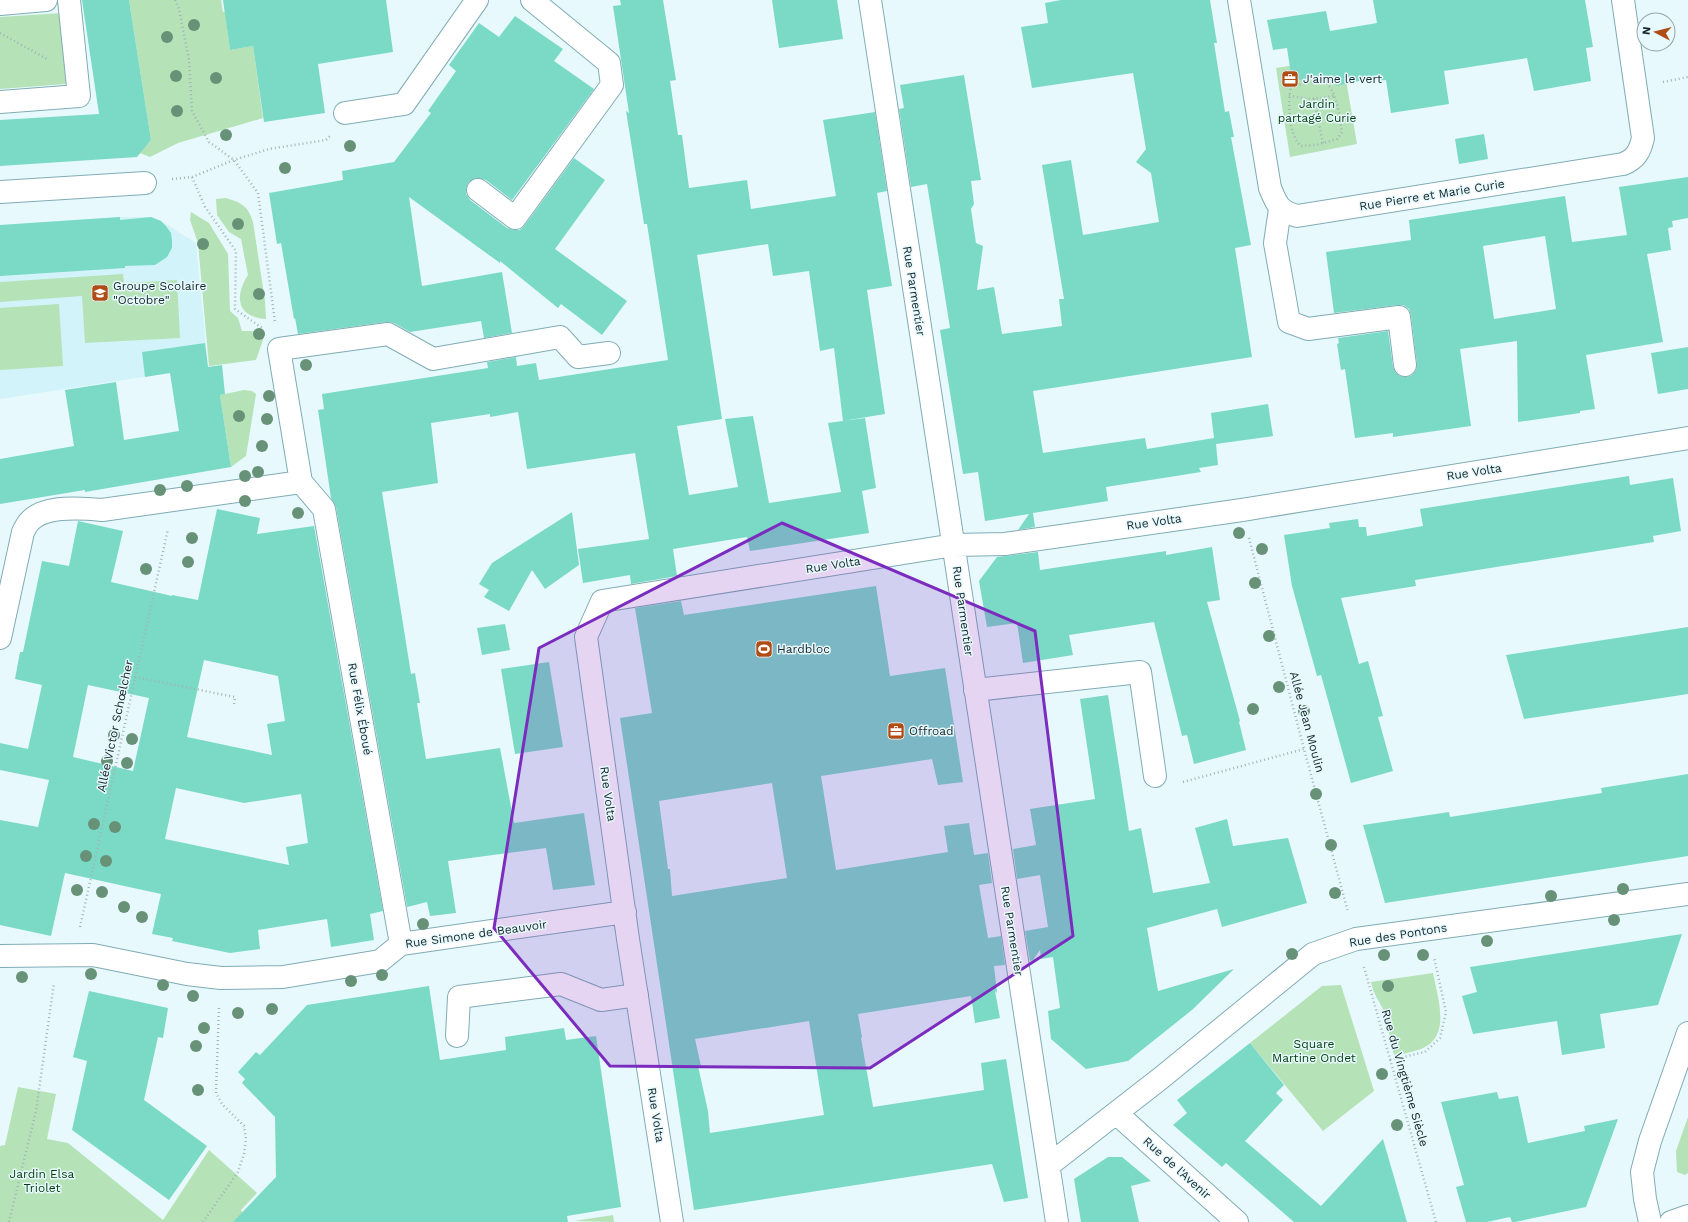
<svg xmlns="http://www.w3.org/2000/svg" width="1688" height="1222" font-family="'Work Sans',sans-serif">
<rect width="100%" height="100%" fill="#e7f9fd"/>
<path fill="#d3f3fb" d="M120 217H151L161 221 196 243 208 367 0 399V225Z"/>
<path fill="#b5e2b6" d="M129 0H221L223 12H225L230 50 253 46 263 118 178 143 150 157 140 153 151 140Z
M62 13 66 84 0 89V17Z
M1334 59 1345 74 1357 144 1290 157 1276 68Z
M226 198C242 203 248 206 253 222L265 301 266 319C237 317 234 297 248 275L241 239 229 232 217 215 216 199Z
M191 212 209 223 228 254 230 311 238 318 242 331C252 331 258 330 264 337L256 360 209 366 198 243 190 220Z
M123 274 124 283 177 280 180 338 85 343 82 296 0 302V282Z
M59 304 63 366 0 370V308Z
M244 390 252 391 256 394 246 456 231 467 220 395Z
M1433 973C1437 995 1451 1034 1425 1047 1416 1052 1404 1053 1395 1056 1387 1042 1391 1027 1385 1013 1380 1002 1373 994 1371 982Z
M1341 985 1374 1091 1323 1131 1250 1043 1322 986Z
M18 1087 56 1094 47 1139 68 1143 163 1220 209 1150 257 1193 241 1210 244 1215 238 1222H0V1146L5 1145Z
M1688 1117V1173L1685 1175 1677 1172 1676 1151Z
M613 1215 614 1222 574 1221Z"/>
<path fill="#7bdac6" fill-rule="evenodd" d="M82 0H129L151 140 137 157 0 166V120L99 114Z
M223 0H386L393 52 318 64 325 113 264 122 253 46 230 50Z
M620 0H663L676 80 670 81 678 135H682L689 188 747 180 751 209 836 196 823 120 875 112 887 191 877 193 892 286 867 290 885 414 843 421 834 348 820 351 809 271 773 276 768 244 697 255 722 419 677 426 689 495 738 487 725 419 753 416 769 503 841 492 828 423 865 418 876 488 862 491 869 533 750 551 747 537 673 549 677 576 631 584 630 575 583 583 578 549 649 539 635 453 527 469 518 412 490 417V414L431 423 438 483 382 492 411 674 415 673 420 703H417L426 759 500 748 514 823 584 813 595 885 553 890 546 848 448 861 456 913 430 916 427 902 407 907 336 507 331 498 318 410 324 409 322 394 488 368 487 362 516 357 517 366 536 363 539 380 668 360 647 224H644L626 111 629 113 613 6 621 5Z
M772 0H837L843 39 779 48Z
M1061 0H1210L1217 43H1214L1225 112 1229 111 1234 137H1231L1251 245 1235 248 1252 357 1033 391 1043 453 1145 438 1147 449 1214 438 1211 413 1268 404 1273 436 1216 444 1218 465 1199 468 1201 472 1106 487 1108 501 1033 513 1035 527 1018 530 1029 514 985 521 978 472 963 474 940 330 950 328 927 184 911 187 899 109 904 108 900 85 964 75 981 180 971 181 974 204 971 209 976 243 983 246 977 290 994 287 1002 334 1062 326 1059 299H1064L1042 165 1071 160 1083 235 1159 222 1151 173 1136 162 1146 149 1133 73 1032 88 1021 27 1048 23 1045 3Z
M1373 0H1585L1593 47 1586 48 1591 81 1534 91 1527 58 1444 71 1449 104 1391 113 1386 80 1379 81 1378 77 1336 86 1333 75 1292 81 1287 48 1273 50 1267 20 1326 11 1330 31 1377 23Z
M515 16 563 49 554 61 594 89 512 200 486 180 479 178 473 179 468 183 466 189V194L470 200 507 228 513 230H520L525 225 574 158 605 180 555 249 627 301 602 335 561 304 558 308 500 261V263L409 197 422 286 502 272 512 333 484 338 481 321 410 332 394 323 386 322 298 334 295 318 294 319 281 243 277 244 269 193 343 180 342 171 394 162 431 113 428 111 456 71 449 65 479 23 499 37Z
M1484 134 1488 159 1459 164 1455 139Z
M1688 177V218L1672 221 1673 227 1668 228 1671 250 1647 254 1663 342 1586 355 1595 409 1580 411V413L1518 422 1517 341 1460 349 1471 426 1393 437V433L1355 438 1345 369 1341 370 1337 344 1339 343 1338 338 1388 331 1393 367 1395 372 1400 376 1407 377 1412 375 1416 370 1417 364 1411 315 1409 309 1403 305H1398L1334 313 1326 252 1411 240 1409 220 1565 196 1572 242 1627 235 1619 187ZM1545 236 1556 309 1494 319 1483 246Z
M120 217V220L151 217 161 221 166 226 171 233 172 240V248L167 257 155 265 125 266V268L0 276V225Z
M205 343 208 367 222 365 225 394 220 395 231 467 85 492V490L0 504V459L74 446 65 390 116 382 124 440 179 431 170 373 145 377 142 352Z
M1688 347V389L1658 394 1651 353Z
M1629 476 1630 485 1673 478 1681 531 1653 536 1654 542 1415 580 1416 586 1341 598 1359 664 1368 661 1383 716 1378 717 1393 771 1351 783 1321 675 1317 676 1292 586 1284 535 1330 528 1329 523 1358 519 1359 527H1366L1367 536 1423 526 1420 509Z
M217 509 260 518 257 534 314 526 383 911 370 914 374 940 331 947 327 919 258 930 260 949 230 953 172 941 173 938 152 934 161 894 65 873 51 936 0 925V820L38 827 49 780 0 770V743L28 749 42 685 15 679 20 652H23L42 561 69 566 78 521 123 531 111 582 172 596V595L198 600ZM204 660 278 676 285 721 267 724 272 755 187 737ZM88 685 149 698 133 771 73 757ZM176 788 244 803 301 794 308 843 286 847 289 865 165 839Z
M572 512 579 565 545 589 532 570 509 611 484 597 489 590 479 584 492 563Z
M1212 547 1220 600 1207 602 1240 721 1239 722 1246 750 1194 764 1187 735 1182 736 1154 622 1069 635 1073 655 1023 663 1017 623 987 627 979 581 997 557 1038 552 1040 570 1166 551V555Z
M876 586 890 676 945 668 963 782 938 785 932 759 821 776 836 870 948 852 944 826 969 823 974 855 988 853 992 883 979 885 988 938 1001 936 1005 965 994 966 997 993 995 991 1000 1018 975 1023 971 996 858 1014 862 1037 861 1038 873 1107 984 1090 981 1063 1006 1059 1028 1198 1004 1202 992 1164 694 1210 620 718 652 713 635 608 681 601 684 615ZM772 783 787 878 672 896 670 869H668L659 801ZM809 1021 824 1115 710 1133 708 1111 698 1066H701L695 1039Z
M505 624 510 650 482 655 477 628Z
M1688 627V694L1524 719 1506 655Z
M549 662 563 747 515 754 501 669Z
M1108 695 1129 831 1141 828 1153 893 1210 883 1195 828 1227 819 1233 846 1288 838 1307 903 1222 927 1217 909 1147 928 1158 991 1234 969 1192 1010 1128 1061 1086 1069 1051 1039 1048 1011 1060 1008 1053 957 1041 959 1040 950 1033 960 1030 961 1025 931 1048 927 1040 875 1017 879 1013 849 1036 845 1030 809 1095 799 1080 699Z
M1688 774V856L1385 903 1363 825 1449 812 1450 817 1602 793 1601 788Z
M1682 934 1658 1005 1600 1014 1605 1048 1562 1055 1557 1021 1473 1034 1462 996 1477 992 1470 967Z
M429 986 440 1060 506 1050 505 1037 564 1028 566 1040 596 1036 621 1207 567 1216 568 1222H233L276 1177 275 1117 242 1083 245 1079 238 1072 256 1052 260 1055 307 1005Z
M89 991 168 1008 163 1038 158 1037 144 1100 207 1146 169 1200 72 1130 87 1061 73 1057Z
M1250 1043 1284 1085 1276 1093 1283 1100 1245 1141 1321 1206 1383 1139 1407 1222H1294L1226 1163 1222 1167 1173 1125 1187 1113 1177 1100Z
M1497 1092 1499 1099 1518 1096 1528 1143 1585 1131 1584 1126 1618 1119 1586 1207 1515 1222H1512L1510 1217 1487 1222H1466L1456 1187 1464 1185 1441 1102Z
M1108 1157H1122L1151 1181 1131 1186 1139 1222H1081L1074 1179Z"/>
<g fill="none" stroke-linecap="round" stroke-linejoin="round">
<defs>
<path id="minor" d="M870 0 1057 1222
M1239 0 1270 188C1277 205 1279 211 1297 216L1623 164C1636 159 1640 151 1643 138L1623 0
M0 4 46 0
M0 102 79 96 69 0
M345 113 404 104 477 0
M478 190 515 218 612 85 609 63 532 0
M0 192 145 183
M1280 209 1275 243 1289 322 1308 329 1399 317 1405 365
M301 482 279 349 388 334 433 359 560 337 578 357 609 353
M0 638 23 532C25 528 27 524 30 521 45 505 82 508 102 510L301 482 324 509 401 944
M975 690 1140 672 1155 776
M0 956 93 955 187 974 221 978 283 977 380 961 401 944 625 912
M457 1036 459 997 561 984 601 1000 637 995
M1116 1113 1237 1222
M1049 1165 1161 1078 1313 954 1356 939 1688 894
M672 1222 628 939 586 637 602 601 954 545 1005 544 1242 510 1688 438
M1650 1222 1645 1199 1642 1172 1650 1141 1688 1033"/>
<path id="major" d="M1671 1222 1688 1216"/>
</defs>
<use href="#minor" stroke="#80acb5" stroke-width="24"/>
<use href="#major" stroke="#80acb5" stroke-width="24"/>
<path stroke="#a2b4b8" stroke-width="2.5" stroke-dasharray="1 3" stroke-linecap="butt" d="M175 0 179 9 189 60 192 111 209 142 234 160 258 193 275 322
M0 33 47 59
M1281 81 1291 86 1324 81C1337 90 1339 116 1342 132L1337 139 1316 145 1301 146C1288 135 1288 102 1291 86
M1663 82 1688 77
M1289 95C1305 100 1318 99 1334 96
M1314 99 1323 143
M192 177 205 207 236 251 235 309 262 328
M172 179 192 177 234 160 269 149 326 140 330 136
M1249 538 1304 749 1348 912
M135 677 235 697 234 705
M1183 782 1304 749
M80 927 168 529
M1364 967 1436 1222
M1390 1060 1425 1052 1440 1038 1446 1012 1434 957
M9 1222 36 1111 54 983
M203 1222 238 1172 244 1154 246 1139 244 1126 222 1104 216 1093 219 1006"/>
<use href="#minor" stroke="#fff" stroke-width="22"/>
<use href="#major" stroke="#fff" stroke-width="22"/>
</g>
<g fill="#689278">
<circle cx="194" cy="25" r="6"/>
<circle cx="167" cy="37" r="6"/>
<circle cx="176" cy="76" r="6"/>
<circle cx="216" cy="78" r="6"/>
<circle cx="177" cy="111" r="6"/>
<circle cx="226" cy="135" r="6"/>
<circle cx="350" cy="146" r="6"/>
<circle cx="285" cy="168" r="6"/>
<circle cx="238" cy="224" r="6"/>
<circle cx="203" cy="244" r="6"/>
<circle cx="259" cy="294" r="6"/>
<circle cx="259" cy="334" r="6"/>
<circle cx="306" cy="365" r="6"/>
<circle cx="269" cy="396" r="6"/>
<circle cx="239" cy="416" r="6"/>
<circle cx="267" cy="419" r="6"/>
<circle cx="262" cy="446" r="6"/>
<circle cx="258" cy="472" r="6"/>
<circle cx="245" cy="476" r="6"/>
<circle cx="187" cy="486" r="6"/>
<circle cx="160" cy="490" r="6"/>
<circle cx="245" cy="501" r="6"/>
<circle cx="298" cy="513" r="6"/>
<circle cx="1239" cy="533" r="6"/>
<circle cx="192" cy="538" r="6"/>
<circle cx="1262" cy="549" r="6"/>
<circle cx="188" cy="562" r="6"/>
<circle cx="146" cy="569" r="6"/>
<circle cx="1255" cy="583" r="6"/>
<circle cx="1269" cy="636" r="6"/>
<circle cx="1279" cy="687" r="6"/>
<circle cx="1253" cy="709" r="6"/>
<circle cx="1304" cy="711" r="6"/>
<circle cx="114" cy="735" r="6"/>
<circle cx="132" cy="739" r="6"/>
<circle cx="107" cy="761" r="6"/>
<circle cx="127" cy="763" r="6"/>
<circle cx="1316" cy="794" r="6"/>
<circle cx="94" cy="824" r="6"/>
<circle cx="115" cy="827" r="6"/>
<circle cx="1331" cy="845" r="6"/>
<circle cx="86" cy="856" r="6"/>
<circle cx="106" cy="861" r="6"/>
<circle cx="1623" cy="889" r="6"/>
<circle cx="77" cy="890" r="6"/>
<circle cx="102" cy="892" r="6"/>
<circle cx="1335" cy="893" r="6"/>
<circle cx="1551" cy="896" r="6"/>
<circle cx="124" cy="907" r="6"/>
<circle cx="142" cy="917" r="6"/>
<circle cx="1614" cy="920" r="6"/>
<circle cx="423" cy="924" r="6"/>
<circle cx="1487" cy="941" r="6"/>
<circle cx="1292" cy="954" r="6"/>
<circle cx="1384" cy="955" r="6"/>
<circle cx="1423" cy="955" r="6"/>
<circle cx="91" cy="974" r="6"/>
<circle cx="382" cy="975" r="6"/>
<circle cx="22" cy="977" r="6"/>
<circle cx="351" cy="981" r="6"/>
<circle cx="163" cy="985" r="6"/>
<circle cx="1388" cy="986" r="6"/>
<circle cx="193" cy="996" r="6"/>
<circle cx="272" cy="1009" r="6"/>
<circle cx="238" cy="1013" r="6"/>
<circle cx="204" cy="1028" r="6"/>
<circle cx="196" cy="1046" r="6"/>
<circle cx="1382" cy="1074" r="6"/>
<circle cx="198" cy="1090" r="6"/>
<circle cx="1397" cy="1125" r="6"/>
</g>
<path fill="#7b2cbf" fill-opacity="0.2" stroke="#7b2cbf" stroke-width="3" stroke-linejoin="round" d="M782 523 1035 631 1073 936 870 1068 610 1066 494 928 539 648Z"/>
<defs>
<symbol id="office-square" viewBox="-11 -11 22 22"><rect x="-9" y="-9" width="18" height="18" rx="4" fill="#b04c16" stroke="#e7f9fd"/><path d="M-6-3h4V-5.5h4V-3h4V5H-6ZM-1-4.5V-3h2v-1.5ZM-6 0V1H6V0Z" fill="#fff"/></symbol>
<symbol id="school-square" viewBox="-11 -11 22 22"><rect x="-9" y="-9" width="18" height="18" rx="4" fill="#b04c16" stroke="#e7f9fd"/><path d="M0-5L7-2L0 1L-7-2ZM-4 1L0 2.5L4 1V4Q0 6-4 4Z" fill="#fff"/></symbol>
<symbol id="stadium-square" viewBox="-11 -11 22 22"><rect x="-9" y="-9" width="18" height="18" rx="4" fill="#b04c16" stroke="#e7f9fd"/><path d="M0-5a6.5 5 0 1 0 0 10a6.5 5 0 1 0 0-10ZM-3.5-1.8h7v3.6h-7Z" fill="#fff"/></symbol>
</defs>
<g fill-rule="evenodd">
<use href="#office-square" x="1280" y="69" width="20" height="20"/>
<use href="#school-square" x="90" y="283" width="20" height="20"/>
<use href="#stadium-square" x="754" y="639" width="20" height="20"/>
<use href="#office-square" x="886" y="721" width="20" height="20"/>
</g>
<g text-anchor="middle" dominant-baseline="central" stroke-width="3" stroke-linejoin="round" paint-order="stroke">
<g font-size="12" fill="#142629" stroke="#e7f9fd" text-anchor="start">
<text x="1303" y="79">J'aime le vert</text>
<text x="113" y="286">Groupe Scolaire<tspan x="113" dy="14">"Octobre"</tspan></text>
<text x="777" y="649">Hardbloc</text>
<text x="909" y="731">Offroad</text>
</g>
<g font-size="12" fill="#003e0b" stroke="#e7f9fd">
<text x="1317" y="104">Jardin<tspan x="1317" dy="14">partagé Curie</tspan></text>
<text x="1314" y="1044">Square<tspan x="1314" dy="14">Martine Ondet</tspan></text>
<text x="42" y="1174">Jardin Elsa<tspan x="42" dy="14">Triolet</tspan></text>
</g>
<g font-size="12" fill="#142629" stroke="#e7f9fd">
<text transform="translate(1432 195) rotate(-9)">Rue Pierre et Marie Curie</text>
<text transform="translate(914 291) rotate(81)">Rue Parmentier</text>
<text transform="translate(1474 472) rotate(-9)">Rue Volta</text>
<text transform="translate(1154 522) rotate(-8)">Rue Volta</text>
<text transform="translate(833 565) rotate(-9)">Rue Volta</text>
<text transform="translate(963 611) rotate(82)">Rue Parmentier</text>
<text transform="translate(360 709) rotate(80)">Rue Félix Éboué</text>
<text transform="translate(1307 722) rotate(75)">Allée Jean Moulin</text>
<text transform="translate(115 726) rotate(-78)">Allée Victor Schœlcher</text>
<text transform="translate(608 794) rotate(82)">Rue Volta</text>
<text transform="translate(1012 931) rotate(81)">Rue Parmentier</text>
<text transform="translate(476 934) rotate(-8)">Rue Simone de Beauvoir</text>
<text transform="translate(1398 935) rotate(-9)">Rue des Pontons</text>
<text transform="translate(1405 1078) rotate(74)">Rue du Vingtième Siècle</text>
<text transform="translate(656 1115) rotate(81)">Rue Volta</text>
<text transform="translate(1177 1168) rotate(42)">Rue de l'Avenir</text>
</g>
</g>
<g transform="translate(1656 32) rotate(277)"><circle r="19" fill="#e7f9fd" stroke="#93a5a8"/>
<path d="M0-3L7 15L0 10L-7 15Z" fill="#b04c16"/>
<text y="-6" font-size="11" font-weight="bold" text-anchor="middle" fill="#142629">N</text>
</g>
</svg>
